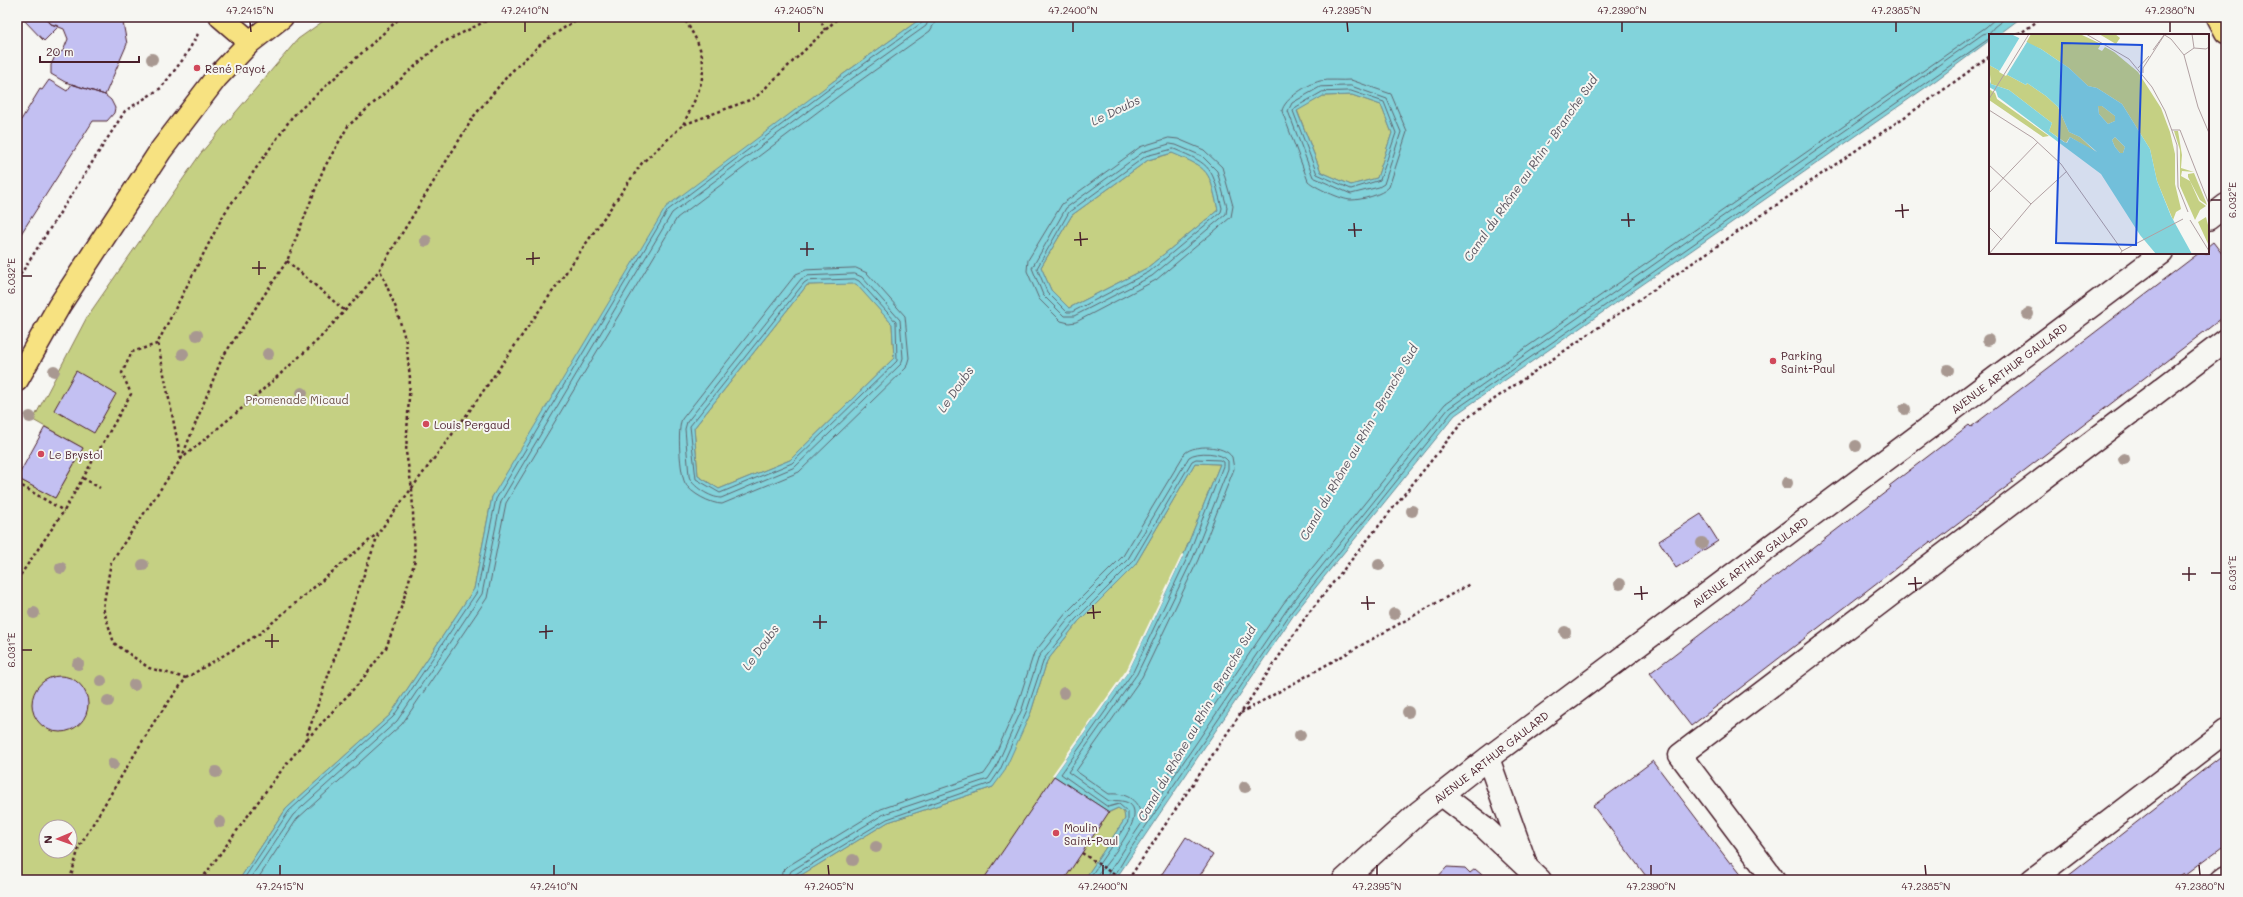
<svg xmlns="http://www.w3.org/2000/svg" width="2243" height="897" font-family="Mali,sans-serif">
<rect width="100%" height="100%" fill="#f6f6f2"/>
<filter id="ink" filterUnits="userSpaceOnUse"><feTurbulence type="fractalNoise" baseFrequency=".025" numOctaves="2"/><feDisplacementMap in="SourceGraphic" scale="8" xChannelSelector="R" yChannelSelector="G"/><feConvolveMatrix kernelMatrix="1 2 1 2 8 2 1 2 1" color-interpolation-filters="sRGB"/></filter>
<g filter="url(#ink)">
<path fill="#c5d083" stroke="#887857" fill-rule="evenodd" d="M329 17H923L831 83 492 497 474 589 390 715 286 809 239 880H17V478L55 498 83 448 33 420 87 317 201 153 298 39ZM46 827H70V851H46Z
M1352 95 1381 105 1392 133 1377 178 1351 185 1321 172 1297 110 1323 96Z
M1173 153C1210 169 1209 170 1218 210L1147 268 1069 308 1051 290 1041 267 1072 215 1148 160Z
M856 283 892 324 894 358 790 460 719 489 698 476 694 428 807 285Z
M1195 463 1220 464 1184 554 1129 670 1054 776 1110 812 1118 808 1124 812 1125 819 1084 880H793L888 822 993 787 1031 712 1047 661 1078 622 1135 565Z"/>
<path fill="#82d3db" stroke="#6c8b95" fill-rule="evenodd" d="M923 17H2022L1998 35H1990V40L1935 81 1455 415 1295 613 1115 880H1084L1125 819 1124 812 1118 808 1109 812 1054 776 1129 670 1184 554 1220 464 1195 463 1135 565 1078 622 1047 661 1031 712 1004 772 993 787 888 822 793 880H239L286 809 390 715 474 589 492 497 666 207 831 83ZM1352 95 1381 105 1392 133 1377 178 1351 185 1321 172 1297 111 1323 96ZM1172 153C1210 169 1209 170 1218 210L1147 268 1069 308 1051 290 1041 267 1072 215 1148 160ZM856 284 892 324 894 358 790 460 719 489 698 476 694 428 807 285Z"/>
<path fill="#f6f6f2" d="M1182 554H1184L1129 670 1054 776 1052 775 1127 669Z"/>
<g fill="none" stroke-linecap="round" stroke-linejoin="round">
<path stroke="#606771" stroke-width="1" d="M1351 80 1391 94 1407 132 1389 187C1382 195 1361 200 1351 200 1342 200 1314 187 1308 181L1282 111C1284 99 1308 84 1320 81 1329 79 1341 81 1351 80Z
M1351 86 1387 99 1401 132 1384 184 1379 187 1351 194 1313 177 1288 111 1292 103 1320 87Z
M1351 91 1384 102 1396 133 1380 180 1351 189 1317 174 1293 111 1296 107 1322 92Z
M1169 138 1178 139 1204 150 1222 167 1233 206 1231 217 1156 280 1076 322 1069 323 1061 321 1039 299 1027 271 1028 260 1062 204 1140 147Z
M1170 144 1176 145 1202 156 1217 171 1227 207 1226 214 1152 276 1074 316H1064L1043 295 1032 268 1066 208 1143 152Z
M1174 149C1213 165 1212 168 1222 208L1221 212 1149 272 1072 312H1067L1047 292 1037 268 1069 212 1146 156Z
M856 268 867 273 905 316 909 358 906 368 799 472 722 504C711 504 690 493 685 483 680 474 677 428 682 419L796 274 806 270Z
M855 274 862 277 900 320 903 358 901 364 795 467 721 498C711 498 691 486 689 476L685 429 687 422 801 279 807 276Z
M855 279 859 281 896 322 897 361 792 463 720 493 696 479 690 426 804 283 807 281Z
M243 880 289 811 393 717 477 592 496 499 668 210 833 86 923 22 925 17
M249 880 293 815 397 721 482 594 501 501 672 213 836 90 926 26 930 17
M257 880 297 819 402 724 487 598 506 503 677 218 840 95 930 31 934 24 936 17
M781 880 782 872 788 866 881 809 984 774 991 764 1017 706 1034 653 1067 612 1123 556 1185 453C1195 444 1224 445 1232 457L1234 469 1198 560 1142 677 1076 771 1109 794C1123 793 1135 797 1140 811L1142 812 1283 604 1445 404 1986 27 1997 17
M787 880 791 871 884 814 988 779 996 767 1022 709 1039 656 1071 616 1128 559 1189 457C1197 451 1222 452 1228 461V469L1193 558 1137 674 1068 772 1109 801C1168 795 1106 863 1094 880
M792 880 794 875 887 819 991 783 1000 770 1027 710 1044 659 1075 620 1132 563 1192 461 1196 459 1220 460 1223 462V466L1188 556 1133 672 1061 774 1108 807 1119 804 1128 812V822L1088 880
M1107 880 1108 874 1127 845 1288 608 1449 408 1983 34 1990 32 1994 27 2007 17
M1112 880 1131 848 1292 611 1452 412 1990 38"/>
</g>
<path fill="#c3c0f2" stroke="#4a1f2b" d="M28 17H45L51 24 59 26 44 41 24 20Z
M45 17H122L127 44 105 95 65 82 51 74V65L56 54 63 51 68 39 64 29 51 24Z
M49 80 67 91 72 84 105 95 111 100 115 108 114 113 107 121H93L17 240V131L19 127 18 125 40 89 42 90Z
M2213 242 2226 259V315L2012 480 2013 482 1933 543 1931 541 1691 726 1650 673 1891 488 1889 486 1969 425 1971 427 2199 253H2208V246Z
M76 371 116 394 94 433 54 410Z
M45 427 83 448 55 498 17 478Z
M1701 514 1718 541 1676 568 1659 541Z
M32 704a28 28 0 1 1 56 0a28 28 0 1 1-56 0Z
M2226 756V844L2185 875 2184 873 2174 880H2063L2220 757 2222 759Z
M1653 761 1730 863 1732 862 1746 880H1649L1593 806Z
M1054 776 1109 812 1064 880H983Z
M1186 837 1213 855 1197 880H1158Z
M1447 867 1465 868 1470 873 1475 869 1488 880H1435Z"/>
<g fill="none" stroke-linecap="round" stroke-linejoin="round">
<defs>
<path id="minor" d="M2208 219 2226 205
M1488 758 1525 862
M1442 795 1484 827 1540 880
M1344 880 1419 812 1488 758 2162 253
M1774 880 1680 755 2226 340
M2032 880 2226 731
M2222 880 2226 877"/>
<path id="major" d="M221 17 250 42
M2218 17 2226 32
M17 380 59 306 161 150 216 78 250 42 282 17"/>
</defs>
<use href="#minor" stroke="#4a1f2b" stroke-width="25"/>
<use href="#major" stroke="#4a1f2b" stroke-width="25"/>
<path stroke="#4a1f2b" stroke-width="2.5" stroke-dasharray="3 3" stroke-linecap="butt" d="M681 17C686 20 689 27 692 32 714 68 699 91 683 125
M819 17 825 30
M2018 35 2043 17
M287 261 345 311
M17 280 125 111 161 88 184 58 198 34
M158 344 181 459
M181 459 222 358 287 261 323 170 348 126 440 44 494 17
M83 478 100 488
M17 483 64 511
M17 580 64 511 131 394 122 373 132 352 157 344 224 214 292 117 401 17
M186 678 149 668 114 643 103 608 111 562 181 459 247 404 318 340 363 291 380 269 474 116 510 73 542 43 580 17
M1241 713 1470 584
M307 739 361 681 386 648 401 608 415 560 412 489 406 452 410 378 406 342 396 308 380 270
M1082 853 1122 880
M70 880 79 847 154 722 186 678 259 634 378 533
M201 880 274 780 305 741 379 532 468 413 642 163 683 125 755 98 839 17
M1128 880 1307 615 1464 420 1935 96 1990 56"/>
<use href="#minor" stroke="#f6f6f2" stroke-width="22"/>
<use href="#major" stroke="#f7e281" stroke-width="22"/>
</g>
<g fill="#a89891">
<circle cx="152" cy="59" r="6"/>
<circle cx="426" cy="241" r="6"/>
<circle cx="2028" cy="314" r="6"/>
<circle cx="197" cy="335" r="6"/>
<circle cx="1988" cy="340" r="6"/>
<circle cx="183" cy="354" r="6"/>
<circle cx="268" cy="354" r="6"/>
<circle cx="1948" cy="370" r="6"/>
<circle cx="54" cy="371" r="6"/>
<circle cx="302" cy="393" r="6"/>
<circle cx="1905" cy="409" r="6"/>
<circle cx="30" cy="417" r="6"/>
<circle cx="1856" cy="446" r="6"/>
<circle cx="2124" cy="459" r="6"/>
<circle cx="1787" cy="483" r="6"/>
<circle cx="1412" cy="511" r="6"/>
<circle cx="1702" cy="543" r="6"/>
<circle cx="143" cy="565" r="6"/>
<circle cx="1379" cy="565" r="6"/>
<circle cx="61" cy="568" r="6"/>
<circle cx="1620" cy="584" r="6"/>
<circle cx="34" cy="613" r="6"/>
<circle cx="1394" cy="614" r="6"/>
<circle cx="1565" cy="632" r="6"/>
<circle cx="78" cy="664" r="6"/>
<circle cx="101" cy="681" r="6"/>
<circle cx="134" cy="685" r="6"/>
<circle cx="1064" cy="693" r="6"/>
<circle cx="108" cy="701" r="6"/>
<circle cx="1408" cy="712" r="6"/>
<circle cx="1300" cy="735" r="6"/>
<circle cx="113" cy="764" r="6"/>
<circle cx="216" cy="772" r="6"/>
<circle cx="1245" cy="787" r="6"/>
<circle cx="220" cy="822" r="6"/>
<circle cx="876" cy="847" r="6"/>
<circle cx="853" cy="860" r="6"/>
</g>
</g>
<path fill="none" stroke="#4a1f2b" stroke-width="1.5" d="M250 22 251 32M525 22V32M799 22V32M1073 22V32M1347 22 1348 32M1622 22V32M1896 22V32M2170 22V32M2211 200H2221M1902 204 1903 218M1895 211 1909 210M1628 213 1629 227M1621 220H1635M1354 223 1355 237M1348 230H1362M1080 232 1081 246M1074 240 1088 239M807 242V256M800 249H814M533 252V265M526 259 540 258M259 261V275M252 268H266M22 276H32M2189 567V581M2211 573H2221M2182 574H2196M1915 577 1916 591M1908 584 1922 583M1641 586 1642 600M1634 594 1648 593M1367 596 1368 610M1361 603H1375M1093 605 1094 619M1087 613 1101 612M820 615V629M813 622H827M546 625V639M539 632 553 631M272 634V648M265 641H279M22 650H32M280 865V875M554 865V875M828 865 829 875M1103 865V875M1377 865V875M1651 865V875M1925 865 1926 875M2199 865 2200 875"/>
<g fill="#d1495b" stroke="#f6f6f2" stroke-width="1.5">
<circle cx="197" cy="68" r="4"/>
<circle cx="1773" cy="361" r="4"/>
<circle cx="426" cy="424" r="4"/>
<circle cx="41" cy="454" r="4"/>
<circle cx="1056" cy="833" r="4"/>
</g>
<g text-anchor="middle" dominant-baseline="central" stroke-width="4" stroke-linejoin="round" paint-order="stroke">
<g font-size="11" fill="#4a1f2b" stroke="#f6f6f2" text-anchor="start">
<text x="205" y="68">René Payot</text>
<text x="1781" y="355">Parking<tspan x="1781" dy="13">Saint-Paul</tspan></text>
<text x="434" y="424">Louis Pergaud</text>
<text x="49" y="454">Le Brystol</text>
<text x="1064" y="827">Moulin<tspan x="1064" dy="13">Saint-Paul</tspan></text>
</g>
<g font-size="11" fill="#4a1f2b" stroke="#f6f6f2">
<text transform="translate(2009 368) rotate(-37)">AVENUE ARTHUR GAULARD</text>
<text transform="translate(1750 562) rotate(-37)">AVENUE ARTHUR GAULARD</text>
<text transform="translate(1491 757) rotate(-38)">AVENUE ARTHUR GAULARD</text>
</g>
<g font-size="11" fill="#694b41" stroke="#f6f6f2">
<text x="297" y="399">Promenade Micaud</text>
</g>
<g font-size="12" font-style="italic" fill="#5b5560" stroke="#f6f6f2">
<text transform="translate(1115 110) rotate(-26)">Le Doubs</text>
<text transform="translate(1530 168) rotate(-55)">Canal du Rhône au Rhin - Branche Sud</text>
<text transform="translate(955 389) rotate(-55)">Le Doubs</text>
<text transform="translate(1358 442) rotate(-60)">Canal du Rhône au Rhin - Branche Sud</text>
<text transform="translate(760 647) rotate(-54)">Le Doubs</text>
<text transform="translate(1196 723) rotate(-60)">Canal du Rhône au Rhin - Branche Sud</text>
</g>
</g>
<g transform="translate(1989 34)">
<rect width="220" height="220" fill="#f6f6f2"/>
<path d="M42 0H91L112 10 109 15 113 17 116 13 125 18 149 38 172 74 181 98 186 120V150L192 175 187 178 184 186 168 147 161 115 133 70 108 54 99 52 80 34 52 15 37 9ZM110 0H126L131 4 127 10ZM0 31 37 51 38 49 57 62 69 73 80 98 91 103 108 119 81 103 77 109 60 97 63 89 20 56 2 50ZM0 55 6 59 8 65 60 102 54 103 0 66ZM109 72H113L126 82V87L119 90 110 80ZM185 97H189L193 121 192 134 205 138 193 137 192 142 201 147 210 167 217 172 211 176 206 186 191 152V116ZM126 103 136 113 134 119H131L126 113 123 106ZM205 139 217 168 218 171 211 166 199 143V140ZM217 183 220 195V212L209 188Z" fill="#c5d083"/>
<path d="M0 0H22L52 15 80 34 99 52 108 54 133 70 161 115 168 147 182 182 203 220H167L151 201 112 140 9 63 7 57 0 53V45L2 50 20 56 63 89 60 97 75 108 78 109 81 103 108 118 91 103 80 98 69 73 57 62 38 49 37 51 0 31ZM109 72H113L126 82V87L119 90 110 80ZM126 103 136 113 134 119H131L126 113 123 106Z" fill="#82d3db" fill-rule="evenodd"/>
<path d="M31 3 38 8 17 42 10 38Z" fill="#f6f6f2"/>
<path fill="none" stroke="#b1a0a2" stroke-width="1" d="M97 0 140 25 163 53 176 77 188 111 189 153 199 178M174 0 182 5 195 21 209 73 220 99M203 0 205 14M164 16 175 1M195 21 205 14 217 15 220 13M149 34 160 22M154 39V34L176 0M0 65 40 0M0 76 44 104 72 130 128 209 133 217 131 220M183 96H191L220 170M0 131 42 170M0 159 49 108M201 186 220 217M0 193 13 206M133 217 194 185M0 220 42 170 78 137"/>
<path fill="#1d4ed8" fill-opacity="0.15" stroke="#1d4ed8" stroke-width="2" d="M73 9 153 11 147 211 67 209Z"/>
<rect width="220" height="220" fill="none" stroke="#4a1f2b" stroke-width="2"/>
</g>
<rect width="2243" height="897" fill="none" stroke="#f6f6f2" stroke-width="44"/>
<g transform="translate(58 839) rotate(268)"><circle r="19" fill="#f6f6f2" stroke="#b1a0a2"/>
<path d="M0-3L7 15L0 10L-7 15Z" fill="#d1495b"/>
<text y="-6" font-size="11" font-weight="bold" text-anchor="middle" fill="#4a1f2b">N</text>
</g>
<path d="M40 56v6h99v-6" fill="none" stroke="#4a1f2b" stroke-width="2"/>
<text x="46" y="56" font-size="12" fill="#4a1f2b" stroke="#f6f6f2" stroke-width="3" paint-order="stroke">20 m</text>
<rect x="22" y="22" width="2199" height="853" fill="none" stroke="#4a1f2b" stroke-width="1.5"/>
<g font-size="10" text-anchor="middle" fill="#4a1f2b">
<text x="250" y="14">47.2415°N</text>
<text x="525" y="14">47.2410°N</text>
<text x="799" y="14">47.2405°N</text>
<text x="1073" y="14">47.2400°N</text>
<text x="1347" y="14">47.2395°N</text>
<text x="1622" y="14">47.2390°N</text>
<text x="1896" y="14">47.2385°N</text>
<text x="2170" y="14">47.2380°N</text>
<text transform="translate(2232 200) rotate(-90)" y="4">6.032°E</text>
<text transform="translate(11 276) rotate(-90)" y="4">6.032°E</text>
<text transform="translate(2232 573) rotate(-90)" y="4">6.031°E</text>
<text transform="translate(11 650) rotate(-90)" y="4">6.031°E</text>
<text x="280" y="890">47.2415°N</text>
<text x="554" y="890">47.2410°N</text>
<text x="829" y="890">47.2405°N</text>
<text x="1103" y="890">47.2400°N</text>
<text x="1377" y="890">47.2395°N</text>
<text x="1651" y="890">47.2390°N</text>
<text x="1926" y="890">47.2385°N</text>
<text x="2200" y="890">47.2380°N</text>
</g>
</svg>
